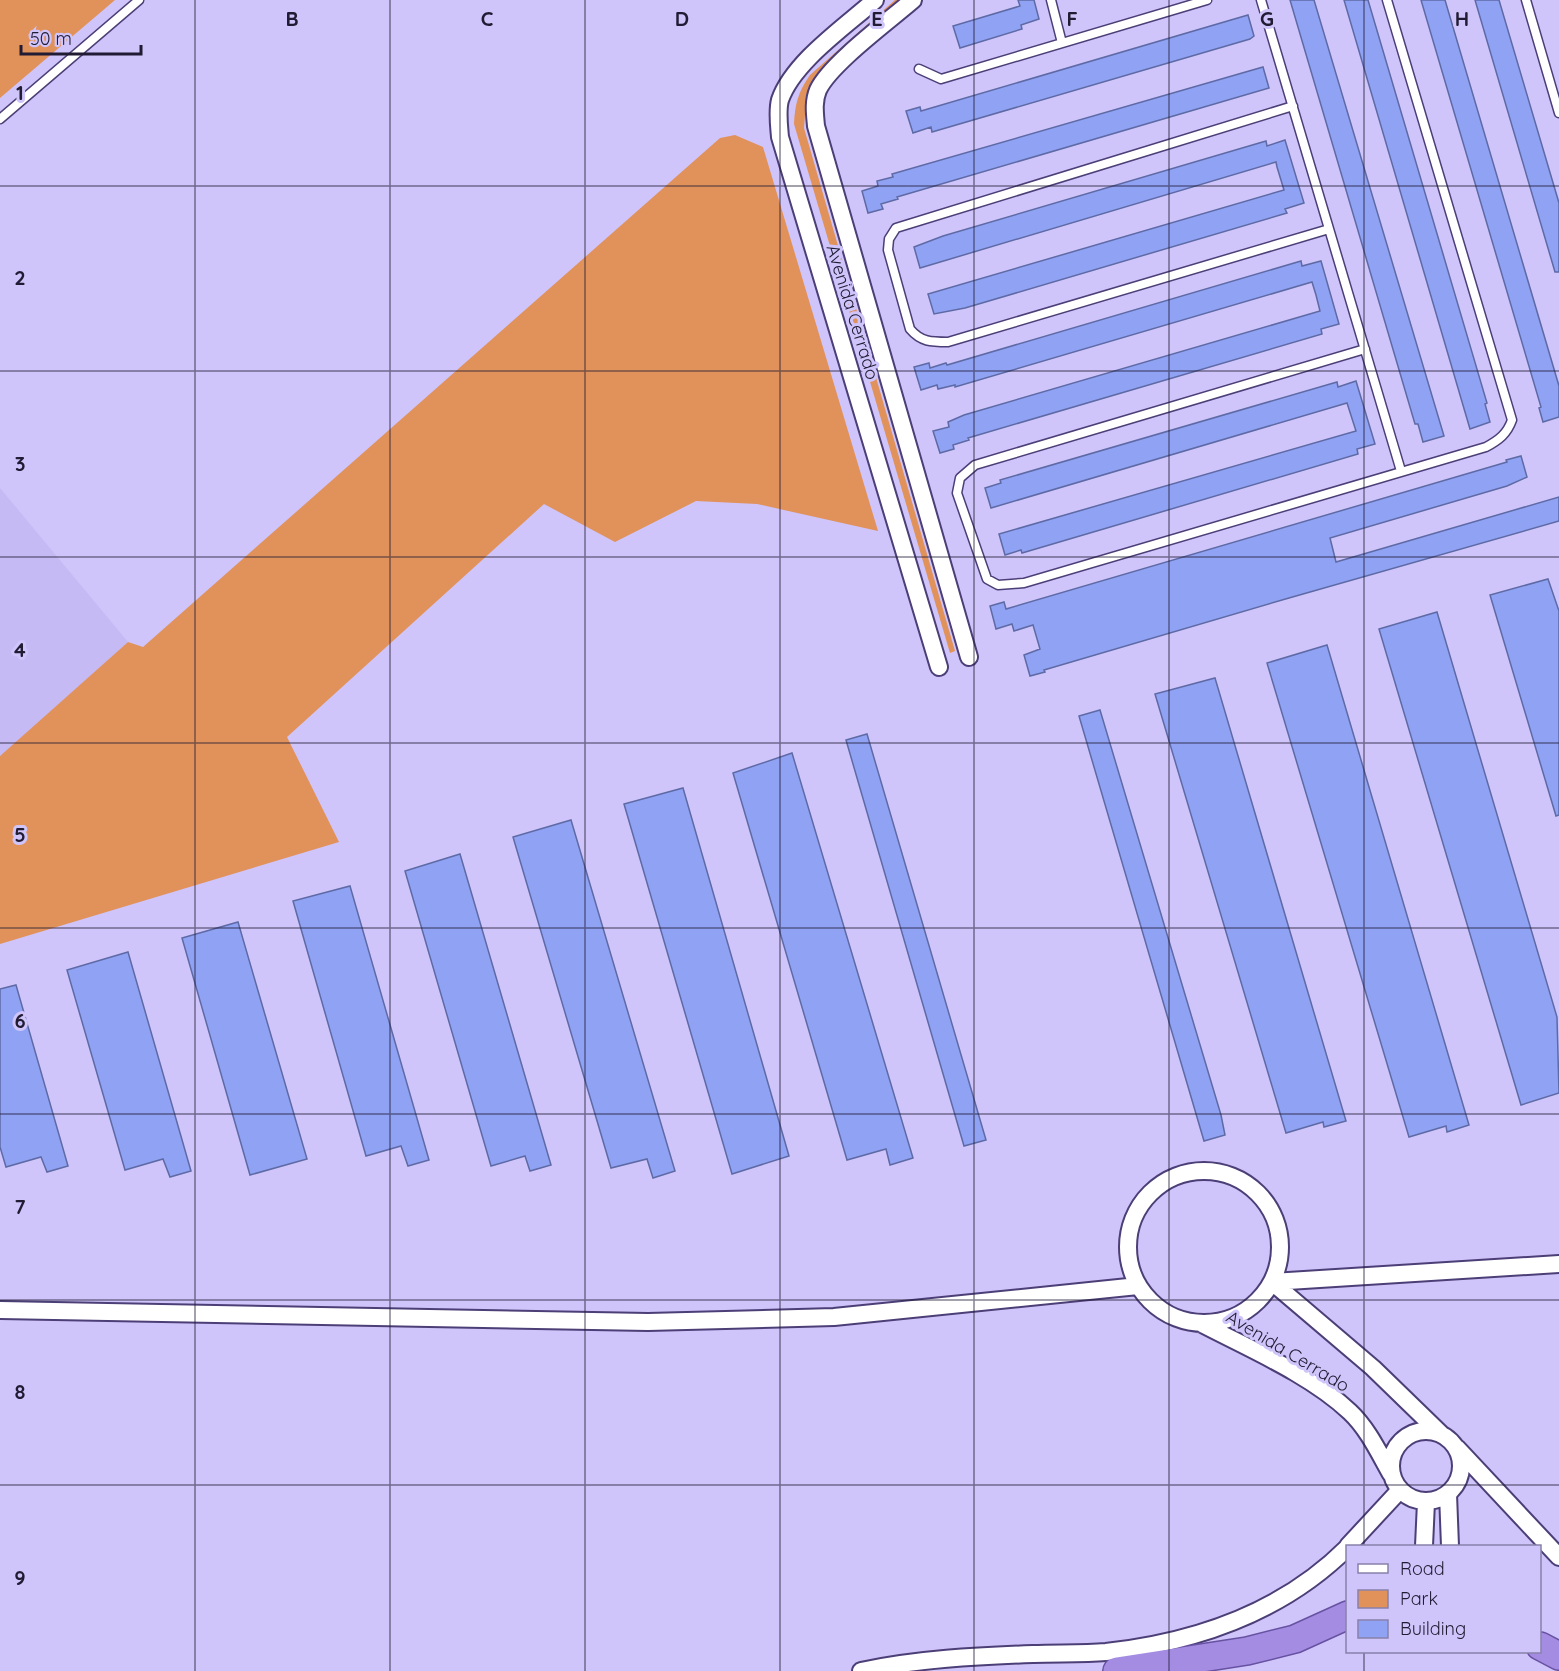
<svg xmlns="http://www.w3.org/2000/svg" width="1559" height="1671" font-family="Quicksand,sans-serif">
<rect width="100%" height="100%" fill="#cfc5fa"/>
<path fill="#c6baf5" d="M0 488 128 642 0 756Z"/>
<path fill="#e1915a" d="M0 0H115L0 98Z
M895 0H906L812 89 806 102 804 128 955 651 950 653 794 124C795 104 798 92 810 75Z
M735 135 763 147 878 531 757 504 696 501 615 542 544 504 287 737 339 842 0 944V756L128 642 143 647 720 138Z"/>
<path fill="#90a2f4" stroke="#5e6aa5" stroke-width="1.5" d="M1018 0H1034L1039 19 1021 25 1022 29 960 48 953 26 1020 6Z
M1290 0H1314L1444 436 1423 442 1418 424H1415Z
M1344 0H1368L1487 403 1485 404 1490 422 1470 429Z
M1421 0H1445L1559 386V417L1543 422 1539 408 1541 407Z
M1475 0H1499L1559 203V272H1555Z
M1248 15 1254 36 1250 39 932 132 931 127 913 133 906 111 920 107 921 111Z
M1263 67 1269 88 897 197 898 199 881 204 883 209 868 213 862 191 878 186 877 181 893 177 892 174Z
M1285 140 1304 203 1285 209 1287 213 965 308 934 314 928 294 1284 190 1277 167 1276 162 920 268 914 247 943 236 1266 141 1267 146Z
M1301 261 1302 266 1321 261 1339 324 1321 329 1322 334 968 438 969 440 953 445 954 449 940 453 933 431 949 427 948 422 964 415 1320 311 1316 295 1312 282 955 387V385L938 389 937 385 921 390 914 367 929 363 930 368 946 363 947 365Z
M1356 381 1375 444 1357 449 1358 454 1022 553 1021 550 1005 555 999 534 1356 431 1347 403 991 508 985 488 1001 483 1000 480 1337 382 1338 387Z
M1521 456 1527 477 1507 486 1330 538 1336 562 1559 497V521L1289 598 1044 670 1045 672 1030 676 1024 655 1040 649 1033 625 1014 631 1012 624 996 629 990 606 1004 602 1006 609 1507 462 1506 460Z
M1548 579 1559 611V815L1556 816 1490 595Z
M1437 612 1557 1017 1559 1093 1521 1105 1379 629Z
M1327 645 1469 1125 1447 1132 1446 1126 1409 1137 1267 663Z
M1215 678 1346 1121 1324 1127 1323 1122 1286 1133 1155 694Z
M1100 710 1221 1115 1225 1135 1204 1141 1079 716Z
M867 734 986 1140 964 1146 846 740Z
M792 753 913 1158 890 1165 886 1149 847 1160 733 773Z
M683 788 789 1156 732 1174 624 804Z
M571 820 675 1171 653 1178 647 1159 611 1168 513 837Z
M460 854 551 1165 530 1171 525 1156 491 1166 405 871Z
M350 886 429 1160 408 1166 401 1146 366 1156 293 901Z
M238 922 307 1159 250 1175 182 938Z
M128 952 191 1171 170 1177 163 1159 125 1170 67 970Z
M16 985 68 1166 47 1172 41 1157 6 1167 0 1147V989Z"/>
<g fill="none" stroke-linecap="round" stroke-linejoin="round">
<defs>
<path id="service" d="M1051 0 1062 43
M1261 0 1401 471
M1526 0 1559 113
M919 69 941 79 1207 0
M1293 106 896 228 889 239 888 250 910 329C921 342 931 342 948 342L1329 229
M0 119 139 0
M1365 349 975 465 960 478 957 493 987 579 998 585 1024 583 1486 447C1499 440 1507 434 1512 420L1387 0"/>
<path id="minor" d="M875 0C846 26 793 62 780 100 777 111 779 125 780 137L939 667
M913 0C890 20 830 64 818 90 813 102 815 114 816 126L969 657
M1128 1247a76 76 0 1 1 152 0a76 76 0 1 1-152 0Z
M1272 1282 1559 1264
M1272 1282 1373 1368 1441 1434
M0 1310 648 1322 834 1317 1138 1286
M1202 1324C1250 1349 1311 1375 1350 1412 1368 1429 1379 1453 1391 1474
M1391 1466a35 35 0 1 1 70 0a35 35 0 1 1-70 0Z
M1457 1448 1559 1557
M1448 1494 1450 1546
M1348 1546 1399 1491
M1424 1546 1426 1502
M861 1671C917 1659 976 1656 1033 1654 1057 1653 1082 1654 1106 1652 1196 1642 1283 1612 1348 1547"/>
<path id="trunk" d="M1540 1646 1559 1656
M1117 1671 1247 1651 1295 1639 1348 1615"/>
</defs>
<use href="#service" stroke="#4c3e76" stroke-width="11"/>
<use href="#minor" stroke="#4c3e76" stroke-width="20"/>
<use href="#trunk" stroke="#6752a1" stroke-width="30"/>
<use href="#service" stroke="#fff" stroke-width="8"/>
<use href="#minor" stroke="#fff" stroke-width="16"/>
<use href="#trunk" stroke="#a48ce3" stroke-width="27"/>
</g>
<path fill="none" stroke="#211b33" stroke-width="1.5" stroke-opacity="0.55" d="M195 0V1671M390 0V1671M585 0V1671M780 0V1671M974 0V1671M1169 0V1671M1364 0V1546M0 186H1559M0 371H1559M0 557H1559M0 743H1559M0 928H1559M0 1114H1559M0 1300H1559M0 1485H1559M1364 1652V1671"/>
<g text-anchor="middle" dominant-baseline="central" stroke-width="6" stroke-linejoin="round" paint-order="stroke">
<g font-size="18" fill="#211b33" stroke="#cfc5fa">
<text transform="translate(853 312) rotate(73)">Avenida Cerrado</text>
<text transform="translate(1288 1351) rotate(31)">Avenida Cerrado</text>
</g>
</g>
<g font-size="20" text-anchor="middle" font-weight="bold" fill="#211b33" stroke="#cfc5fa" stroke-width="6" stroke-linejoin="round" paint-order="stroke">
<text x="292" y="26">B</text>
<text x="487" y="26">C</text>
<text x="682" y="26">D</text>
<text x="877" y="26">E</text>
<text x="1072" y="26">F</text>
<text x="1267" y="26">G</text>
<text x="1462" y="26">H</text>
<text x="20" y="100">1</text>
<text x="20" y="285">2</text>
<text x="20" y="471">3</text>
<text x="20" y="657">4</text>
<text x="20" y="842">5</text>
<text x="20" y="1028">6</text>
<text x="20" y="1214">7</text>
<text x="20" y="1399">8</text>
<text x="20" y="1585">9</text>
</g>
<rect x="1346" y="1545" width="195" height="108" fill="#cfc5fa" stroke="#8981aa" stroke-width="1.5"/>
<rect x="1358" y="1564" width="30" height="9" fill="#ffffff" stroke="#8981aa" stroke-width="1.5"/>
<text x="1400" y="1575" font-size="18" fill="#211b33">Road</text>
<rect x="1358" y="1590" width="30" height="18" fill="#e1915a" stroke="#8981aa" stroke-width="1.5"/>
<text x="1400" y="1605" font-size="18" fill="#211b33">Park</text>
<rect x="1358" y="1620" width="30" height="18" fill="#90a2f4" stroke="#8981aa" stroke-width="1.5"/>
<text x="1400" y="1635" font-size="18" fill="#211b33">Building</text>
<path d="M21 45v9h120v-9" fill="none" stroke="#211b33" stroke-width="3"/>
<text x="30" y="45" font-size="18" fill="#211b33" stroke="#cfc5fa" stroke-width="4.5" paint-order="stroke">50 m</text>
</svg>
